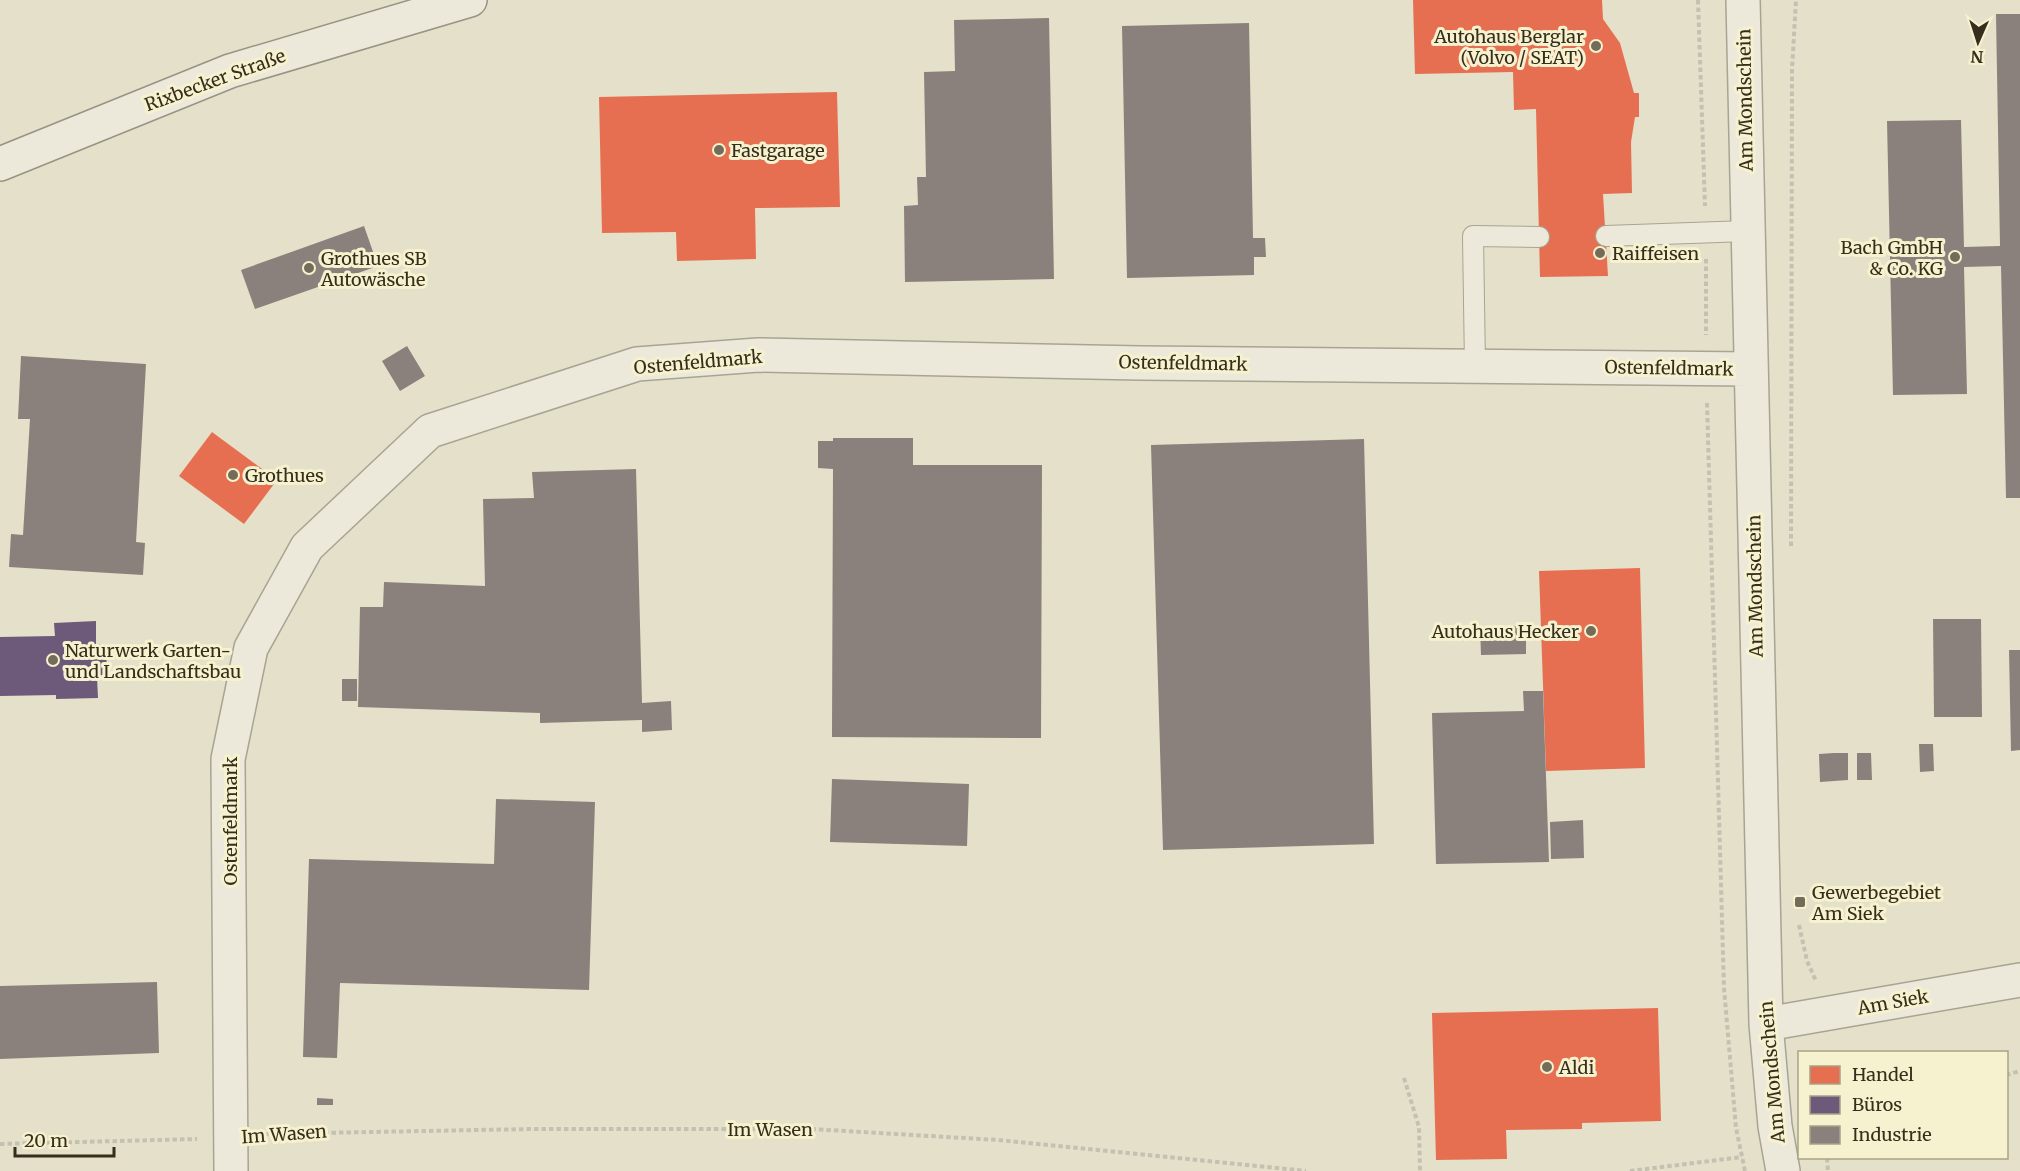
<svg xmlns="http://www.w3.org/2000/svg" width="2020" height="1171" font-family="Merriweather,serif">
<rect width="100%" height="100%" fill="#e4e0c9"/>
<path fill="#e76f51" d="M1413 0H1602L1603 19 1620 43 1634 93H1639V117H1635L1631 142 1632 193 1603 194 1608 276 1540 277 1536 109 1514 110 1513 72 1415 74Z
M837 92 840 207 755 208 756 259 677 261 676 232 602 233 599 97Z
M212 432 277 480 244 524 179 476Z
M1640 568 1645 768 1546 771 1539 571Z
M1658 1008 1661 1121 1582 1123V1129L1506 1130 1507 1159 1436 1160 1432 1013Z"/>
<path fill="#6d597a" d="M96 621V644H106L107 677H97L98 698 56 699V695L0 696V637L55 636 54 623Z"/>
<path fill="#8a817c" d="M1996 14H2020V498H2006L2001 266 1964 267 1967 394 1893 395 1887 121 1961 120 1964 247 2000 246Z
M1049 18 1054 279 905 282 904 206 918 205 917 177H926L924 72 955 71 954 20Z
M1249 23 1253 238H1265L1266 257H1254V275L1127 278 1122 26Z
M364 226 378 266 255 309 241 270Z
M407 346 425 376 400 391 382 361Z
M21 356 146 364 136 542 145 543 143 575 9 567 11 534 23 535 30 419H18Z
M833 438H913V465H1042L1041 738 832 737 833 469 818 468V441H833Z
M1364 439 1374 844 1163 850 1151 445Z
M636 469 642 703 671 701 672 730 642 732V720L540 723V713L358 707 360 607H383L384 582 485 586 483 499 534 498 532 472Z
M1933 619H1981L1982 717H1934Z
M1526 626V654L1481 655 1480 627Z
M2009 650H2020V750L2011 751Z
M342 679H357V701H342Z
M1523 691H1543L1549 862 1436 864 1432 713 1524 711Z
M1919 744H1933L1934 771 1920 772Z
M1834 753H1848V780L1820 782 1819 754Z
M1857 753H1871L1872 780H1857Z
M832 779 969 784 967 846 830 842Z
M496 799 595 802 589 990 340 983 337 1058 303 1057 309 859 494 864Z
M1583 820 1584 858 1551 859 1550 822Z
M157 982 159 1053 0 1059V986Z
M317 1098 333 1099V1105H317Z"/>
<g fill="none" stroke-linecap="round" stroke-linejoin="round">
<defs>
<path id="lane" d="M1606 236 1747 231
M1475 366 1473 236 1539 237"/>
<path id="street" d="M1743 0 1766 1024 1775 1126 1783 1171
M1766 1024 2020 980
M231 1171 228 759 251 648 307 547 430 431 637 364 758 355 1140 363 1749 369"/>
<path id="secondary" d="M0 164 230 71 470 0"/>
</defs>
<use href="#lane" stroke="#a8a493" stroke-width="22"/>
<use href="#street" stroke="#a8a493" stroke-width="36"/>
<use href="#secondary" stroke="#989383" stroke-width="36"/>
<path stroke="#c4c1b2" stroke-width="4" stroke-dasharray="4.5 3" stroke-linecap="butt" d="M1698 0 1705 206
M1706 259V335
M1707 403 1724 988 1736 1128 1745 1171
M1791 546 1792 70 1796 0
M1799 925 1807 961 1816 981
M2006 1075 2020 1071
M1404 1078 1419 1127 1420 1171
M264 1134 532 1129H811L998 1140 1306 1171
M0 1144 197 1139
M1827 1158 1828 1171
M1630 1171 1742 1157"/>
<use href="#lane" stroke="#ece9db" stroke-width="20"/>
<use href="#street" stroke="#ece9db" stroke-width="33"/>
<use href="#secondary" stroke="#ece9db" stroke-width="33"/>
</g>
<g fill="#736c59" stroke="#f6f1ce" stroke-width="2">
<circle cx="1596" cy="46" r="6"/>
<circle cx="719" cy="150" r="6"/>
<circle cx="1600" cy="253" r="6"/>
<circle cx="1955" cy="257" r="6"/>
<circle cx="309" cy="268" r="6"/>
<circle cx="233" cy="475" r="6"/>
<circle cx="1591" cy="631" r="6"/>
<circle cx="53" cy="660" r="6"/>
<rect x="1794" y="896" width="12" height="12" rx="3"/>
<circle cx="1547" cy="1067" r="6"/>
</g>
<g text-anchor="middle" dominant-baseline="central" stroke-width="6" stroke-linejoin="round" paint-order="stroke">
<g font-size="18" fill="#362d1c" stroke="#f6f1ce" text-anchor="start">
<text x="1584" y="36" text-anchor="end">Autohaus Berglar<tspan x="1584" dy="21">(Volvo / SEAT)</tspan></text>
<text x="731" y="150">Fastgarage</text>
<text x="1943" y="247" text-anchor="end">Bach GmbH<tspan x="1943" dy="21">&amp; Co. KG</tspan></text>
<text x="1612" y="253">Raiffeisen</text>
<text x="321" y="258">Grothues SB<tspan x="321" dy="21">Autowäsche</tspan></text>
<text x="245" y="475">Grothues</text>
<text x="1579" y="631" text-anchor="end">Autohaus Hecker</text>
<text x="65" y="650">Naturwerk Garten-<tspan x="65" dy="21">und Landschaftsbau</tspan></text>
<text x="1812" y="892">Gewerbegebiet<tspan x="1812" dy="21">Am Siek</tspan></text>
<text x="1559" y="1067">Aldi</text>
</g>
<g font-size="18" fill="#362d1c" stroke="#f6f1ce">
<text transform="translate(215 80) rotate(-20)">Rixbecker Straße</text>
<text transform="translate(1745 100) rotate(-91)">Am Mondschein</text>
<text transform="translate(698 362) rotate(-5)">Ostenfeldmark</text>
<text transform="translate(1183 363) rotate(1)">Ostenfeldmark</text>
<text transform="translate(1669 368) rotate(1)">Ostenfeldmark</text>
<text transform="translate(1755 586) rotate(-91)">Am Mondschein</text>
<text transform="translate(230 821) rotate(-90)">Ostenfeldmark</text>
<text transform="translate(1893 1002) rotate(-10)">Am Siek</text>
<text transform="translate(1772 1072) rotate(-95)">Am Mondschein</text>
<text x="770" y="1129">Im Wasen</text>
<text transform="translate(284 1134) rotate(-4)">Im Wasen</text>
</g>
</g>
<rect x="1798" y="1051" width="210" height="108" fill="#f6f1ce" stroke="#a9a387" stroke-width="1.5"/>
<rect x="1810" y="1066" width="30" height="18" fill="#e76f51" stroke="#a9a387" stroke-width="1.5"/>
<text x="1852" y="1081" font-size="18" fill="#362d1c">Handel</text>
<rect x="1810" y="1096" width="30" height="18" fill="#6d597a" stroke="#a9a387" stroke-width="1.5"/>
<text x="1852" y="1111" font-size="18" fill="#362d1c">Büros</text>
<rect x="1810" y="1126" width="30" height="18" fill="#8a817c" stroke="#a9a387" stroke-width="1.5"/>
<text x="1852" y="1141" font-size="18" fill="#362d1c">Industrie</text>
<g transform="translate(1978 42) rotate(183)" stroke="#f6f1ce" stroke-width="4.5" paint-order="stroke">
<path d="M0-4.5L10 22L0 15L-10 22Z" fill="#362d1c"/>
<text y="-9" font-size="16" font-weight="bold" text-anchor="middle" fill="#362d1c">N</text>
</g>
<path d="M15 1147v9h99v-9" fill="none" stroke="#362d1c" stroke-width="3"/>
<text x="24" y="1147" font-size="18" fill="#362d1c" stroke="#f6f1ce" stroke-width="4.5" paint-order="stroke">20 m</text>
</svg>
